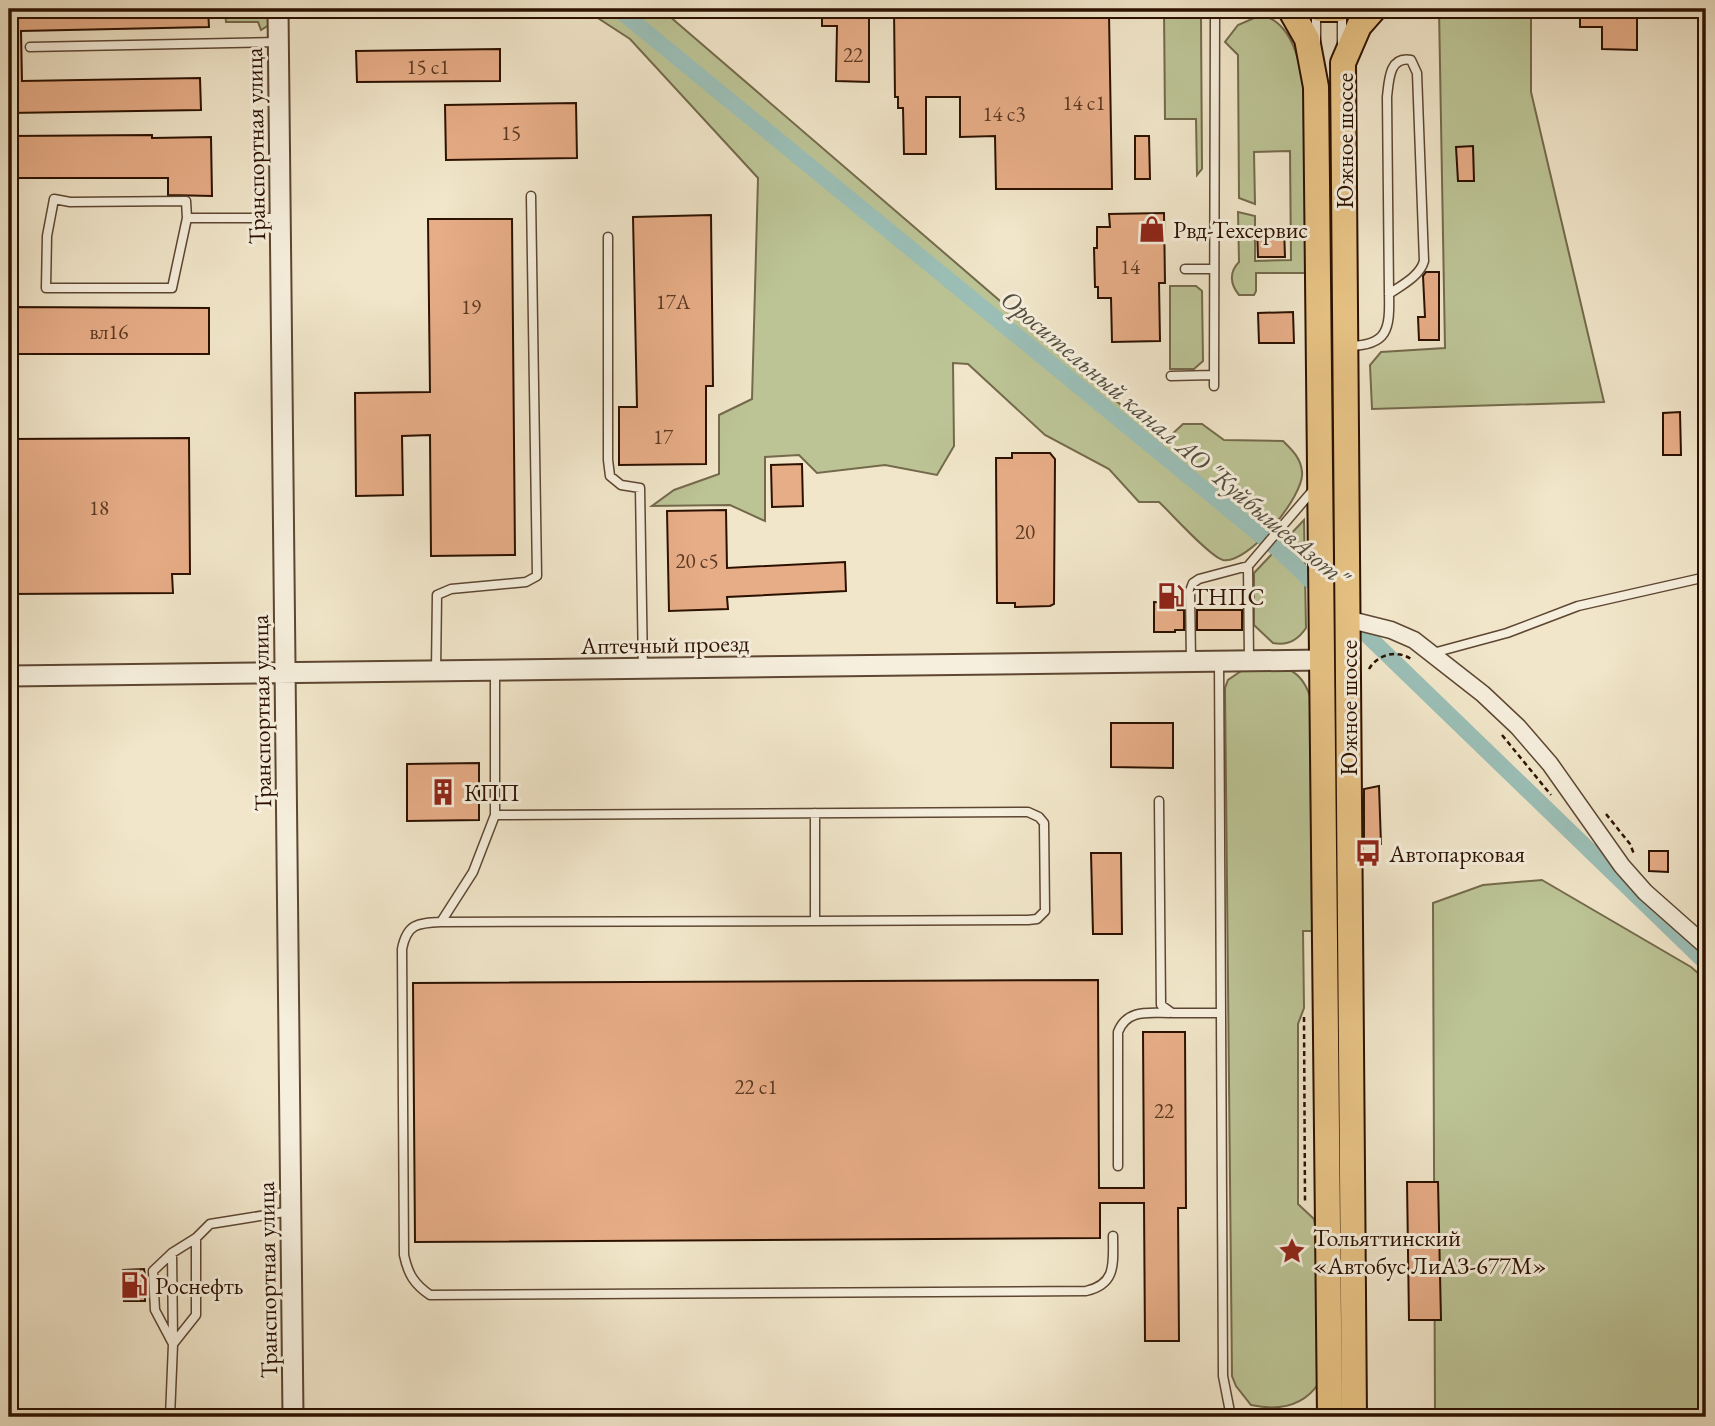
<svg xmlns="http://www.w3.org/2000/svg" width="1715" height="1426" font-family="'EB Garamond',serif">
<rect width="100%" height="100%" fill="#f1e6ca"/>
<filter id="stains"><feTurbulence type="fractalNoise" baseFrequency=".00286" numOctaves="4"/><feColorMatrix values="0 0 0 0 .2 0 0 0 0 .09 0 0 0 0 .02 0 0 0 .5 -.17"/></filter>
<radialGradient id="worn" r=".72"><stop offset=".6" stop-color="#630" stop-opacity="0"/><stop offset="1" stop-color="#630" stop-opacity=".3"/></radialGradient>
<path fill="#bcc496" stroke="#746a4b" stroke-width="2" d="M225 9H270L269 25 261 30 258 22H226Z
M584 9H661L1157 436 1168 438 1183 424H1202L1224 440 1283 441C1292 450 1301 458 1302 472 1305 495 1248 565 1223 560 1210 557 1171 513 1159 502H1139L1109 469 1045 435 968 364 953 363 954 446 937 475 885 465 817 473 799 455 765 457V521L730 505 652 506 674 490 719 474V415L752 399 758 178 630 39Z
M1164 9H1193L1201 18 1202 169 1197 175 1196 119H1165Z
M1439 9H1531V92L1604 402 1372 409 1370 365 1381 352 1445 348Z
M1261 15C1296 23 1302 72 1305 102L1308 273H1256V291L1254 295H1239C1230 284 1229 272 1239 262L1238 212 1255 216V261L1291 260 1290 151 1254 152 1255 204 1239 198 1238 55 1225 42 1238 25Z
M1170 286H1196L1202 291 1203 361 1194 369H1170Z
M1304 520 1306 628C1298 640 1287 646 1273 643L1254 625V573Z
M1247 667C1278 667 1298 662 1310 696L1312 931H1303L1304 1008 1298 1024V1204L1314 1219 1317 1235 1319 1383C1303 1407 1279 1411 1251 1405L1236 1386 1232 1376 1225 688 1228 680Z
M1542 880 1691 967 1706 980V1417H1435L1433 903 1483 885Z"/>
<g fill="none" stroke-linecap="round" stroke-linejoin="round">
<path stroke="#9bbfb7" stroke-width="16" d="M618 9 1281 552 1706 963"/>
</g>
<path fill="#e7ad87" stroke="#2c1100" stroke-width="2" d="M9 9H208L209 27 21 31 22 81 200 78 201 110 9 113Z
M822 9H869V82L836 81 837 26H822Z
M894 9H1040V15L1109 14 1112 189H996L995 136 960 137V97H926V154H904L903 108H898V97H895Z
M1585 9H1637V50L1602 49V27H1580V14H1585Z
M500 49V81L357 82 356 51Z
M576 103 577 158 446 160 445 105Z
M152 135V138L211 137 212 196 168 195V178H9V136Z
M1135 136H1149L1150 179H1135Z
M1473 146 1474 181H1458L1456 147Z
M1164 213 1165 283H1159L1160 341 1112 342 1111 298H1098V287H1095L1094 248H1097V227H1110L1109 214Z
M711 215 713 386H706V464L619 465V407H637L633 217Z
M428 219H512L515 555 431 556 430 435 402 436 403 495 356 496 355 393 430 392Z
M1284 228 1285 257H1258L1257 229Z
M1426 272H1439V340H1419L1418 317H1425L1423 276Z
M9 307 209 308V354H9Z
M1293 312 1294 343H1259L1258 313Z
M1680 412 1681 455H1663V413Z
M189 438 190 574H172L173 593 9 594V439Z
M1012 453H1050L1055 459 1054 604 1050 606 1015 607V603H997L996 458H1012Z
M802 464 803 506 772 507 771 465Z
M726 510 727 568 845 562 846 591 727 597 728 609 669 611 667 511Z
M1154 602 1176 603V610H1184V630H1175V632H1154Z
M1197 610H1242V630H1197Z
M1111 723H1173V768L1111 767Z
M479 763V820L407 821V764Z
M1379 786 1381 844 1364 843V789Z
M1649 851H1668V872L1649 871Z
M1091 853H1121L1122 934H1093Z
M1098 980 1099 1188H1144L1143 1032H1185L1186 1208H1178L1179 1341H1145L1144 1203H1100V1238L415 1242 413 983Z
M1407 1182H1438L1441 1320H1409Z
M144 1269 148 1297H145V1301H124L123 1270Z"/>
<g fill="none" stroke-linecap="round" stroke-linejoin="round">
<defs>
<path id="service" d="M1342 10V43
M1316 12V41
M30 47 279 42
M187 218 172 288H46L47 236 54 199 70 202 186 201 187 218H280
M608 237V460L610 476 621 485 640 488 643 669
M1185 269H1214
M1348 346C1388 346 1390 329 1389 294L1387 97C1389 80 1389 56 1411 60L1417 73 1424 261C1420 276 1402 285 1389 294
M1171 376 1214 375
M1214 386 1215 13 1221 9
M1248 566 1249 660
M1433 653 1507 633 1578 606 1706 577
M1219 660 1223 1376 1231 1417
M1191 661 1190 591 1193 583 1199 579 1248 566 1314 489
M436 671 437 595 451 589 526 582 537 576 531 196
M495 671V815L473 872 441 922 815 921
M1159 801 1161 1005 1172 1013H1221
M495 815 1028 812 1039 817 1044 823 1045 911 1037 919 1028 920 815 921V813
M441 922C417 923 407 924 402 949L404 1255C408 1274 414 1284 430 1295L1086 1291C1117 1284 1113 1263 1113 1236
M1118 1166V1032C1127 1009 1148 1013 1169 1013
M172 1253 173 1341
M173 1344 196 1315V1238
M170 1417 173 1344 155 1310 153 1271 172 1253 196 1238 210 1224 291 1211"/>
<path id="minor" d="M1347 619 1391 630 1414 640 1483 694 1518 727 1550 764 1622 866 1645 892 1706 946"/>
<path id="tertiary" d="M278 9 293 1417
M9 676 1322 660"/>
<path id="primary" d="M1290 9 1307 39 1316 87 1330 1417
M1320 9H1339
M1354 1417 1343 63 1359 26 1374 9"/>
</defs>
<use href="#service" stroke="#5d4632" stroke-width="11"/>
<use href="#minor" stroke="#5d4632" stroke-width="19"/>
<use href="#tertiary" stroke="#5d4632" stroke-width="23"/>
<use href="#primary" stroke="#2c1100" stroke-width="28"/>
<path stroke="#2c1100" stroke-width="2.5" stroke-dasharray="5 3.5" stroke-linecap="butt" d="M1369 669C1377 655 1396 649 1411 659
M1502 735 1551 795
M1606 814 1630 844 1634 854
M1304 1017 1305 1202"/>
<use href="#service" stroke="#f6efdd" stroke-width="8"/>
<use href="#minor" stroke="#f6efdd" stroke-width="16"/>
<use href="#tertiary" stroke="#f6efdd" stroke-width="19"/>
<use href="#primary" stroke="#e8c385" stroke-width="24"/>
</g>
<defs>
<symbol id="shop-bare" viewBox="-9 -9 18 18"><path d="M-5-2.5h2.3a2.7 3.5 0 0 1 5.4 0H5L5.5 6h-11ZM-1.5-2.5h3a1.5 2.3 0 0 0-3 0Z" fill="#8f2418" stroke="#f6efdd" stroke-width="2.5" paint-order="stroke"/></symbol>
<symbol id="fuel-bare" viewBox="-9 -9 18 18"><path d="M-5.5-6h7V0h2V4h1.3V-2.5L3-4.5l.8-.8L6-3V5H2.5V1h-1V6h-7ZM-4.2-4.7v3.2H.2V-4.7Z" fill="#8f2418" stroke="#f6efdd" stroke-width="2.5" paint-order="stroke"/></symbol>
<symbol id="building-bare" viewBox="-9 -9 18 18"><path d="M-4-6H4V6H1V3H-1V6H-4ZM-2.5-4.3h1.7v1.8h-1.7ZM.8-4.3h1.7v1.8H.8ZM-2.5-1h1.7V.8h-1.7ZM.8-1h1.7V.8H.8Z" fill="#8f2418" stroke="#f6efdd" stroke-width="2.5" paint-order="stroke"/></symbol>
<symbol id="bus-bare" viewBox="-9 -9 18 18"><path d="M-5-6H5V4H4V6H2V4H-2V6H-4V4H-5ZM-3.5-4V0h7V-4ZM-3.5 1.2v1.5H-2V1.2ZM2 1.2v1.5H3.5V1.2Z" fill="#8f2418" stroke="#f6efdd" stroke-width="2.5" paint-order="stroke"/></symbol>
<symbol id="sight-bare" viewBox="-9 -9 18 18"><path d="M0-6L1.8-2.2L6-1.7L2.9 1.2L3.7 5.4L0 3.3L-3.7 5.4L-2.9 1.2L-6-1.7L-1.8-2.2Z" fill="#8f2418" stroke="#f6efdd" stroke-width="2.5" paint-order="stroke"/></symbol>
</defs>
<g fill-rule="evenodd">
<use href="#shop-bare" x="1133" y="210" width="38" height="38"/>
<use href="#fuel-bare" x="1152" y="577" width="38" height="38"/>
<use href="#building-bare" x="424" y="773" width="38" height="38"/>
<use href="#bus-bare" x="1349" y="834" width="38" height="38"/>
<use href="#sight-bare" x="1273" y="1232" width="38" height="38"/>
<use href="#fuel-bare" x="115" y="1266" width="38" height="38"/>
</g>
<g text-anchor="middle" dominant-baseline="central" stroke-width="6" stroke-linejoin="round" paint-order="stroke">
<g font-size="21" fill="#5b3822">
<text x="853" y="54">22</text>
<text x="428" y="66">15 с1</text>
<text x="1084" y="102">14 с1</text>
<text x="1004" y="113">14 с3</text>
<text x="511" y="132">15</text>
<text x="1130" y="266">14</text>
<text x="673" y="301">17А</text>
<text x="471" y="306">19</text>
<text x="109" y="331">вл16</text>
<text x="663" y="436">17</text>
<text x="99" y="507">18</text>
<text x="1025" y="531">20</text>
<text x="697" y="560">20 с5</text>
<text x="756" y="1086">22 с1</text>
<text x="1164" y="1110">22</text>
</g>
<g font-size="24" fill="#2c1100" stroke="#f6efdd">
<text transform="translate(1344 141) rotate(-90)">Южное шоссе</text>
<text transform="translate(255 146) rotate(-91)">Транспортная улица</text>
<text transform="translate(665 644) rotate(-1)">Аптечный проезд</text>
<text transform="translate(1348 708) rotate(-90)">Южное шоссе</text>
<text transform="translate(261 713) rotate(-91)">Транспортная улица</text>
<text transform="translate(267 1280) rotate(-91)">Транспортная улица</text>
</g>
<g font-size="24" fill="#2c1100" stroke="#f6efdd" text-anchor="start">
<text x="1173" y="229">Рвд-Техсервис</text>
<text x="1192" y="596">ТНПС</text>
<text x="464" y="792">КПП</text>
<text x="1389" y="853">Автопарковая</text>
<text x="1313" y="1237">Тольяттинский<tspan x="1313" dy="28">«Автобус ЛиАЗ-677М»</tspan></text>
<text x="155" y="1285">Роснефть</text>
</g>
<g font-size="26" font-style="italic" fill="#534e40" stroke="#f6efdd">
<text transform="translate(1175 438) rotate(40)">Оросительный канал АО "КуйбышевАзот"</text>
</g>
</g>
<rect width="1715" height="1426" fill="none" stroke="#f1e6ca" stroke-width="35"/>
<rect x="10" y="10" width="1694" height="1405" fill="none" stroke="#2c1100" stroke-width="3.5"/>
<rect x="18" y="18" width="1680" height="1391" fill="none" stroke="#2c1100" stroke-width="2"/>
<rect width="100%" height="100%" filter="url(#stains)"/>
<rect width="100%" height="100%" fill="url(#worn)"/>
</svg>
